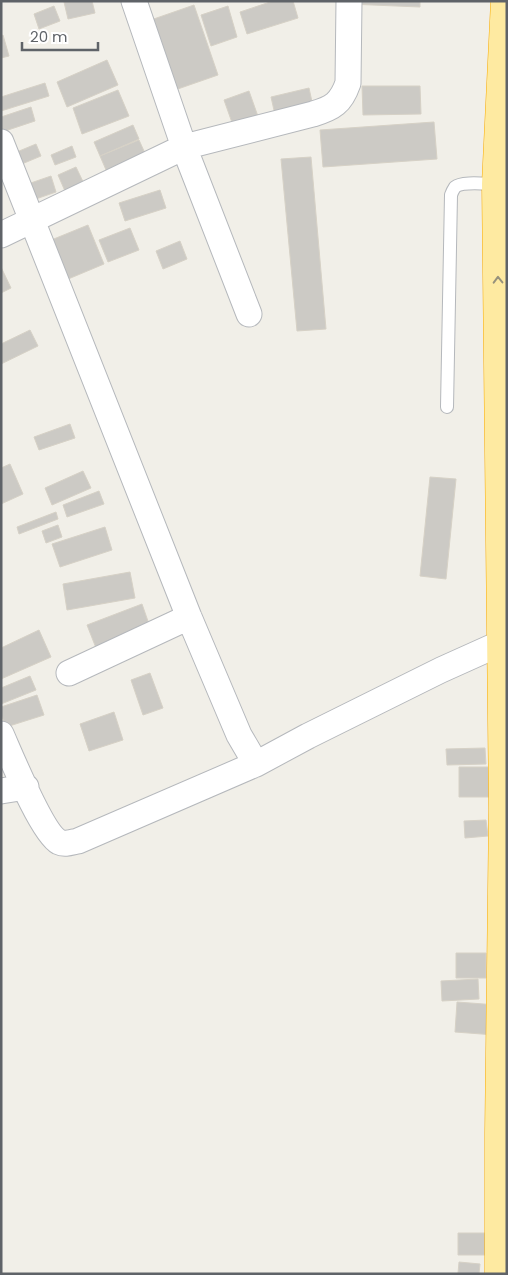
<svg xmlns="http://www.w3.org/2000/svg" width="508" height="1275" font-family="Poppins,sans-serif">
<rect width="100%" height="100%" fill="#f1efe8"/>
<path fill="#cccac5" stroke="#d6d1c6" d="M92 1 95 13 68 19 64 2Z
M273 1H293L298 18 247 34 240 12Z
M349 1H420V7L349 4Z
M194 5 218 75 172 91 148 21Z
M54 6 60 21 39 29 34 14Z
M228 6 237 37 211 46 201 15Z
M3 35 9 56 1 58V36Z
M107 60 118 85 67 107 57 82Z
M45 83 49 96 1 111V97Z
M362 86H420L421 114 363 115Z
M309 88 314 111 276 119 271 97Z
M118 90 129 116 82 134 73 108Z
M249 91 260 122 235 131 224 100Z
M31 107 35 121 2 132 1 129V117Z
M434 122 437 159 323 167 320 130Z
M133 125 139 139 100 156 94 142Z
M139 140 149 162 110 179 100 156Z
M36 144 41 156 17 166 12 154Z
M72 146 76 157 55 165 51 155Z
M311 157 326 329 297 331 281 159Z
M76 167 87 190 68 198 58 175Z
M51 176 56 192 30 201 25 185Z
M160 190 166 208 125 221 119 203Z
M88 225 104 264 61 282 44 243Z
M130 228 139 250 108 262 99 240Z
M180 241 187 259 163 269 156 251Z
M1 267 11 288 1 293Z
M30 330 38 346 1 364V344Z
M70 424 75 438 39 450 34 437Z
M10 464 23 494 1 504V468Z
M83 471 91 488 52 505 45 488Z
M430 477 456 479 446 579 420 576Z
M99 491 104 504 67 517 63 505Z
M56 512 58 519 19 534 17 527Z
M58 525 62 537 46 543 42 531Z
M105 527 112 550 60 567 52 544Z
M130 572 135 598 67 610 63 584Z
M142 604 150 627 96 648 87 625Z
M39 630 51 657 1 679V648Z
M150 673 163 708 143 715 131 680Z
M30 676 36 690 1 704V688Z
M37 695 44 715 6 727 1 714V707Z
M114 712 123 740 89 751 80 724Z
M485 748 486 764 447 765 446 749Z
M459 767H492V797H459Z
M486 820 488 836 465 838 464 821Z
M456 953H486V978H456Z
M478 979 479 999 442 1001 441 981Z
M457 1002 497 1005 495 1035 455 1032Z
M458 1233H488L489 1255H458Z
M459 1262 480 1264 479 1274 458 1273Z"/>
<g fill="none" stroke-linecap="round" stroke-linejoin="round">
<defs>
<path id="service" d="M447 407 451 195C452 192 453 190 455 187 462 181 486 184 496 184"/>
<path id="minor" d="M134 1 184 147 249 314
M1 142 189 617 239 735 256 764
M1 235 184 147 313 114C333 108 341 103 348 83L349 1
M69 673 189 617
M1 734C10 754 42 833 59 842 65 845 72 842 78 841L256 764 308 736 441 670 501 643
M1 791 26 787"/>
<path id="trunk" d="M499 1274V1133L503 809 496 184 505 1"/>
</defs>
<use href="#service" stroke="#b5b8bc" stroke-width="14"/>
<use href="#minor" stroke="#b5b8bc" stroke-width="27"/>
<use href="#trunk" stroke="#f9ab00" stroke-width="29"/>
<use href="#service" stroke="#fff" stroke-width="12"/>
<use href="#minor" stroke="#fff" stroke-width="25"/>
<use href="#trunk" stroke="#feeaa1" stroke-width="28"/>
</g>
<defs><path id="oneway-chevron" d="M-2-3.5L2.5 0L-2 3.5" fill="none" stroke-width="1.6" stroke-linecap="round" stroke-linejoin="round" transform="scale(1.25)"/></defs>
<use stroke="#97927c" href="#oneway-chevron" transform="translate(498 280) rotate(-91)"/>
<rect width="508" height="1275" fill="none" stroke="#5f6368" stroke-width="5"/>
<path d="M22 42v8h76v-8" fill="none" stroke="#5f6368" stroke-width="2.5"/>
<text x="30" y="42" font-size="15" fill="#5f6368" stroke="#ffffff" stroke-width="4" paint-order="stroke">20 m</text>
</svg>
